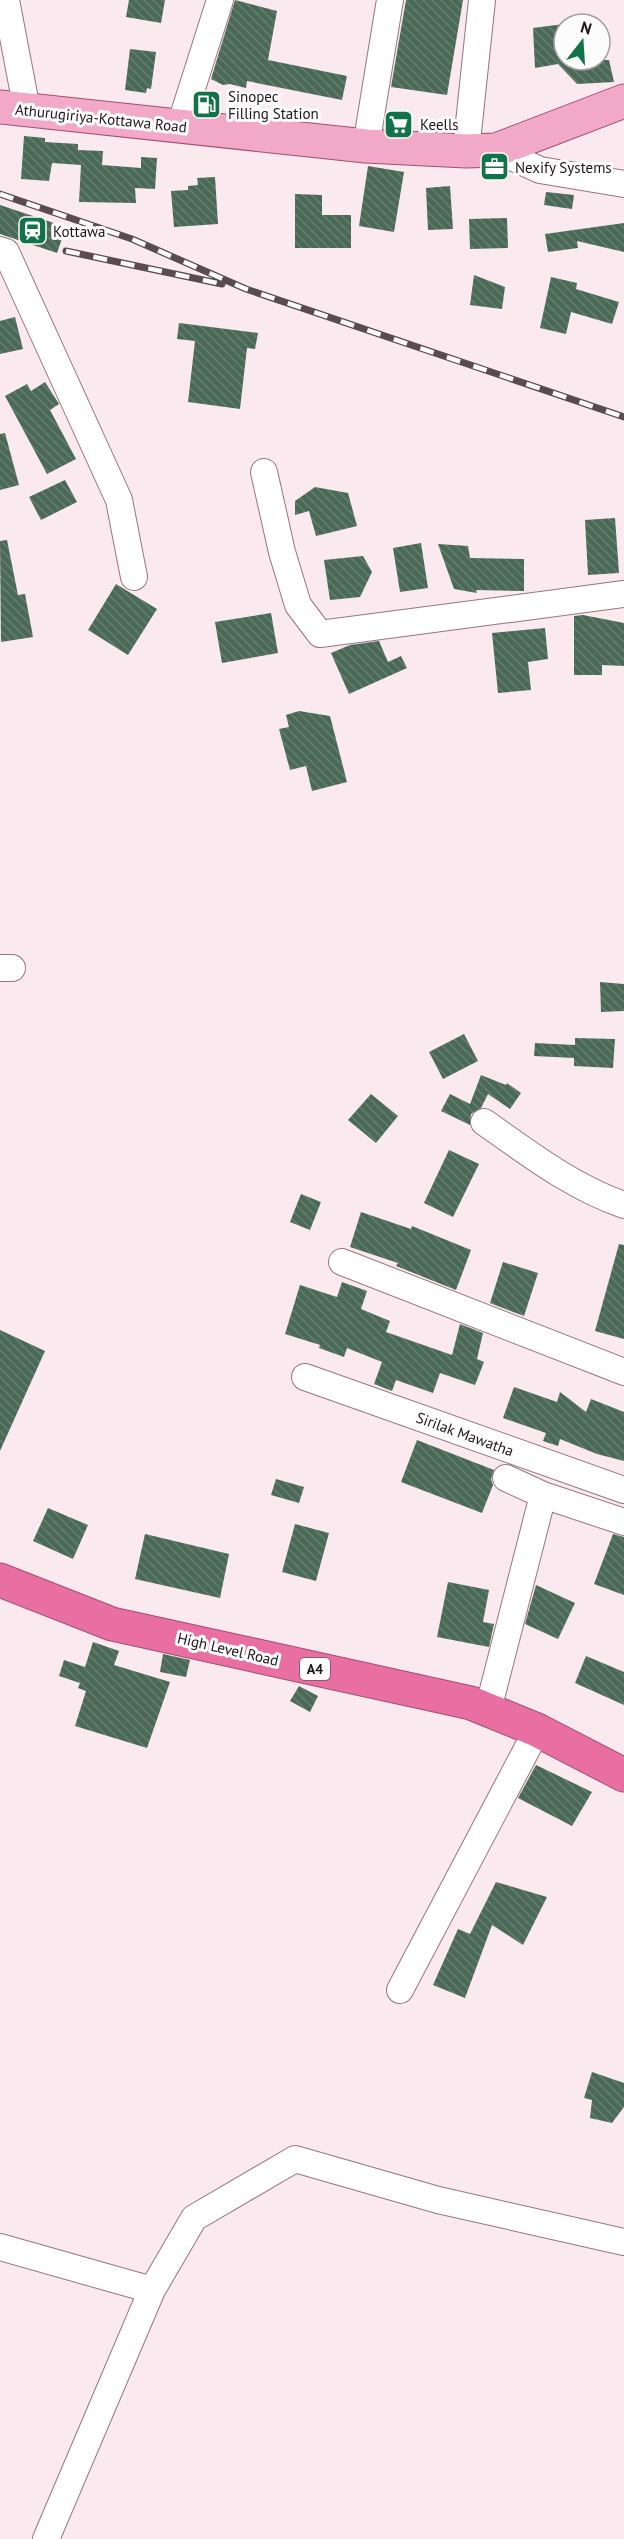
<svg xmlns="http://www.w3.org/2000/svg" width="624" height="2539" font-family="'PT Sans',sans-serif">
<defs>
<pattern id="building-back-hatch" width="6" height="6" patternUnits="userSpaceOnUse" patternTransform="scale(1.5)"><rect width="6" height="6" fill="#4a6a57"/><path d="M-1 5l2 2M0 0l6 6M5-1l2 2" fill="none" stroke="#667e70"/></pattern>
</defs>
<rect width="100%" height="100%" fill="#faeaef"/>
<path fill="url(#building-back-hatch)" d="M129 0H165L161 23 126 17Z
M235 0 277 11 268 60 347 76 342 100 247 81 246 88 230 84 223 85 211 79Z
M406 0H463L447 95 391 87Z
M564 24V60H609L614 82 577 84 558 64 535 68 533 28Z
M130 49 156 52 151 89 147 88 146 93 125 90Z
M24 136 45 138V142L78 144V150L103 151 102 165 141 168V157L157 158 155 189 135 188 136 203 79 202 81 165 52 163 49 181 21 179Z
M368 166 404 172 394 232 359 226Z
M215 177 218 224 174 227 171 191 188 190V186L198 185 197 178Z
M450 186 453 229 428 230 426 188Z
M546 192 574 195 572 209 544 205Z
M295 194 322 195V215H351V248H295Z
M0 205 66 227 57 253 0 234Z
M507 218 508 248 470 249 469 219Z
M624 223V252L577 241 578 248 548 252 545 234Z
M474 275 505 287 502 309 470 305Z
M551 277 577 283 576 289 619 302 612 324 571 312 566 334 540 328Z
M15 317 23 349 0 354V321Z
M179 323 258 333 255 349 247 348 240 409 188 402 195 341 177 339Z
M45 382 59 404 50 410 76 459 47 474 5 396 27 384 31 391Z
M5 433 19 485 0 490V434Z
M65 480 77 502 41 520 29 497Z
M315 487 348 493 357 526 316 536 309 511 295 515V501Z
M615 518 619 573 588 575 585 520Z
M7 540 18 595 25 594 33 637 1 642 0 541Z
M421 543 428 588 400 592 393 548Z
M438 544 468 546 470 558 524 559V591L476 590 477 593 454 589Z
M363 556 372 572 360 597 330 600 324 560Z
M116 584 157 609 128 655 88 630Z
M271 613 278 653 222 663 215 622Z
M583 615 624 623V666L602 665V675H574V616Z
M545 628 548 659 528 662 531 690 498 693 492 633Z
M379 641 388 662 401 656 407 668 349 694 331 653 350 645Z
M299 711 330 716 347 782 312 791 306 766 290 770 279 729 289 727 286 715Z
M600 982 624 984V1011L601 1012Z
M464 1034 478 1061 443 1079 429 1052Z
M575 1038 615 1039 613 1068 574 1066V1058L534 1056 535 1043 575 1045Z
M481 1075 506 1085 507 1083 521 1093 510 1109 488 1094 481 1108 471 1114 470 1125 441 1111 450 1094 470 1104Z
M371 1094 398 1116 376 1143 348 1120Z
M449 1150 479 1164 453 1217 424 1203Z
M301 1194 321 1202 310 1230 290 1222Z
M361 1212 411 1229 412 1226 471 1250 456 1290 396 1266 398 1263 350 1247Z
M619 1244 624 1245V1339L595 1331Z
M503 1262 538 1273 524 1316 490 1303Z
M342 1282 367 1291 361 1309 390 1321 386 1332 452 1355 460 1324 483 1333 477 1359 484 1362 475 1385 440 1373 433 1393 396 1380 392 1391 374 1384 382 1362 347 1348 344 1357 319 1348 320 1345 285 1334 300 1285 337 1297Z
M0 1330 45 1351 0 1451Z
M514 1387 557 1402 560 1392 586 1412 591 1399 624 1412V1461L597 1454 560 1439 558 1446 543 1441 546 1433 503 1418Z
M417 1440 494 1470 491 1479 493 1485 482 1513 401 1482Z
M276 1479 304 1487 299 1503 271 1495Z
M48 1508 88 1525 73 1559 33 1541Z
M295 1524 329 1533 316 1581 282 1572Z
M145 1534 229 1554 220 1598 135 1579Z
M613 1534 624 1537V1595L594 1584Z
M448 1582 489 1590 483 1622 494 1624 489 1647 437 1637Z
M536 1585 575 1603 558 1639 525 1624Z
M93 1642 119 1651 114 1665 170 1682 147 1748 75 1726 86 1691 78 1688 80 1683 59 1676 64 1660 85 1667Z
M163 1654 190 1660 186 1677 160 1672Z
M586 1656 624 1672V1705L575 1683Z
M299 1686 318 1696 310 1712 290 1701Z
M536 1765 592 1792 572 1826 518 1798Z
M496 1882 547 1897 523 1945 492 1925 465 1998 433 1985 458 1929 470 1934Z
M592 2072 624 2083V2107L612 2123 590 2118 592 2100 584 2098Z"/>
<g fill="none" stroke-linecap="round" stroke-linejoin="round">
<defs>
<path id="minor" d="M6 0 27 110
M180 126 220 0
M366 146 390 0
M496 150 540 170 624 184
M466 151 482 0
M0 250 6 252 119 500 134 577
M264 472 282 552 298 605 320 634 624 594
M0 968H12
M484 1122C528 1153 572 1187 624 1205
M342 1262 624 1372
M305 1377 624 1490
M506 1478 543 1495
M491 1698 543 1495 624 1522
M400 1990 537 1730
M0 2247 152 2290
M46 2539 152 2290 194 2218 295 2159 438 2200 624 2242"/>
<path id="major" d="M0 107 366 146 466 151 496 150 624 101"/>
<path id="highway" d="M0 1580 112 1624 471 1703 537 1730 624 1775"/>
</defs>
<use href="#minor" stroke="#977480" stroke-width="28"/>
<use href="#major" stroke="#a34e71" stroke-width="35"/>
<use href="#highway" stroke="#a34e71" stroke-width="35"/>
<use href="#minor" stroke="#fff" stroke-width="26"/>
<use href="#major" stroke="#f2a8c7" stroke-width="33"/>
<use href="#highway" stroke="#e96ea1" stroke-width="33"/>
<defs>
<path id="rail" d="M0 194 132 239 246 289 624 417
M66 251 222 284"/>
</defs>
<use href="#rail" stroke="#594b50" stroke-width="7"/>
<use href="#rail" stroke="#fcfcfc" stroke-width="4.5" stroke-dasharray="14" stroke-linecap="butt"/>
</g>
<defs>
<symbol id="fuel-square" viewBox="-11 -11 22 22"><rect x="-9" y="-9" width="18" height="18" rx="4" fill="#12734a" stroke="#fcfcfc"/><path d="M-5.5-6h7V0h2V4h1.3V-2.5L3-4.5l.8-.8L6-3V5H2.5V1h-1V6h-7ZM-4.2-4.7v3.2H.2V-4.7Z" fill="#fff"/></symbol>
<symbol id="supermarket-square" viewBox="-11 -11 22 22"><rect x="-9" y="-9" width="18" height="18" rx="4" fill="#12734a" stroke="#fcfcfc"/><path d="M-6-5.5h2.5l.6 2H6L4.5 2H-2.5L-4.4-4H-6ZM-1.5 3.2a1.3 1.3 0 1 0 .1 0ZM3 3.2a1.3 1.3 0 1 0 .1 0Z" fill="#fff"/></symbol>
<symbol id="office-square" viewBox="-11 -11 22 22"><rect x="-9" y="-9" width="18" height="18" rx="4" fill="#12734a" stroke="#fcfcfc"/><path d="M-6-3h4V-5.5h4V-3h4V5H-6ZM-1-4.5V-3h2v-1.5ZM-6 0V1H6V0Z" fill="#fff"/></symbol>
<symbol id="station-square" viewBox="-11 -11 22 22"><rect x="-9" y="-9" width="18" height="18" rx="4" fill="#12734a" stroke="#fcfcfc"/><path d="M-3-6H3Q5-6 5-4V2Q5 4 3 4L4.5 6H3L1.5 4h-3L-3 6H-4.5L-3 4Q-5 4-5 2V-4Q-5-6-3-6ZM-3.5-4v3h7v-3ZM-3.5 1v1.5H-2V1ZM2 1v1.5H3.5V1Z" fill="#fff"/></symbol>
</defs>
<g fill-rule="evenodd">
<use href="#fuel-square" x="190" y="88" width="33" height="33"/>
<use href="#supermarket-square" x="382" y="108" width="33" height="33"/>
<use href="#office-square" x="478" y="150" width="33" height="33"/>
<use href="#station-square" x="16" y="214" width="33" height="33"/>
</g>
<g text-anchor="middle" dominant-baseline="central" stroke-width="6" stroke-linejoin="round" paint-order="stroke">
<rect fill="#fcfcfc" stroke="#635a5d" stroke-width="1.5" x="300" y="1658" width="30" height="22" rx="4.5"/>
<g font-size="14" font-weight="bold" fill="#211419">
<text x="315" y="1669">A4</text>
</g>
<g font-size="15" fill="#211419" stroke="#fcfcfc" text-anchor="start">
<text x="228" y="96">Sinopec<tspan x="228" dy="17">Filling Station</tspan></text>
<text x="420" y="124">Keells</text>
<text x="515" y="167">Nexify Systems</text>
<text x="53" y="231">Kottawa</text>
</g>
<g font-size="15" fill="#211419" stroke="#fcfcfc">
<text transform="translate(101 118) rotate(6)">Athurugiriya-Kottawa Road</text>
<text transform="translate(465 1434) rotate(20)">Sirilak Mawatha</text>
<text transform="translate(228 1649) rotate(13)">High Level Road</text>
</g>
</g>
<g transform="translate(582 42) rotate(17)"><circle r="28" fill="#fcfcfc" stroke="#a49fa1" stroke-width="1.5"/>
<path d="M0-4.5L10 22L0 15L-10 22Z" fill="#12734a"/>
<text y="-9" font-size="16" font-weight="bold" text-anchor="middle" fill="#211419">N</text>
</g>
</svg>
